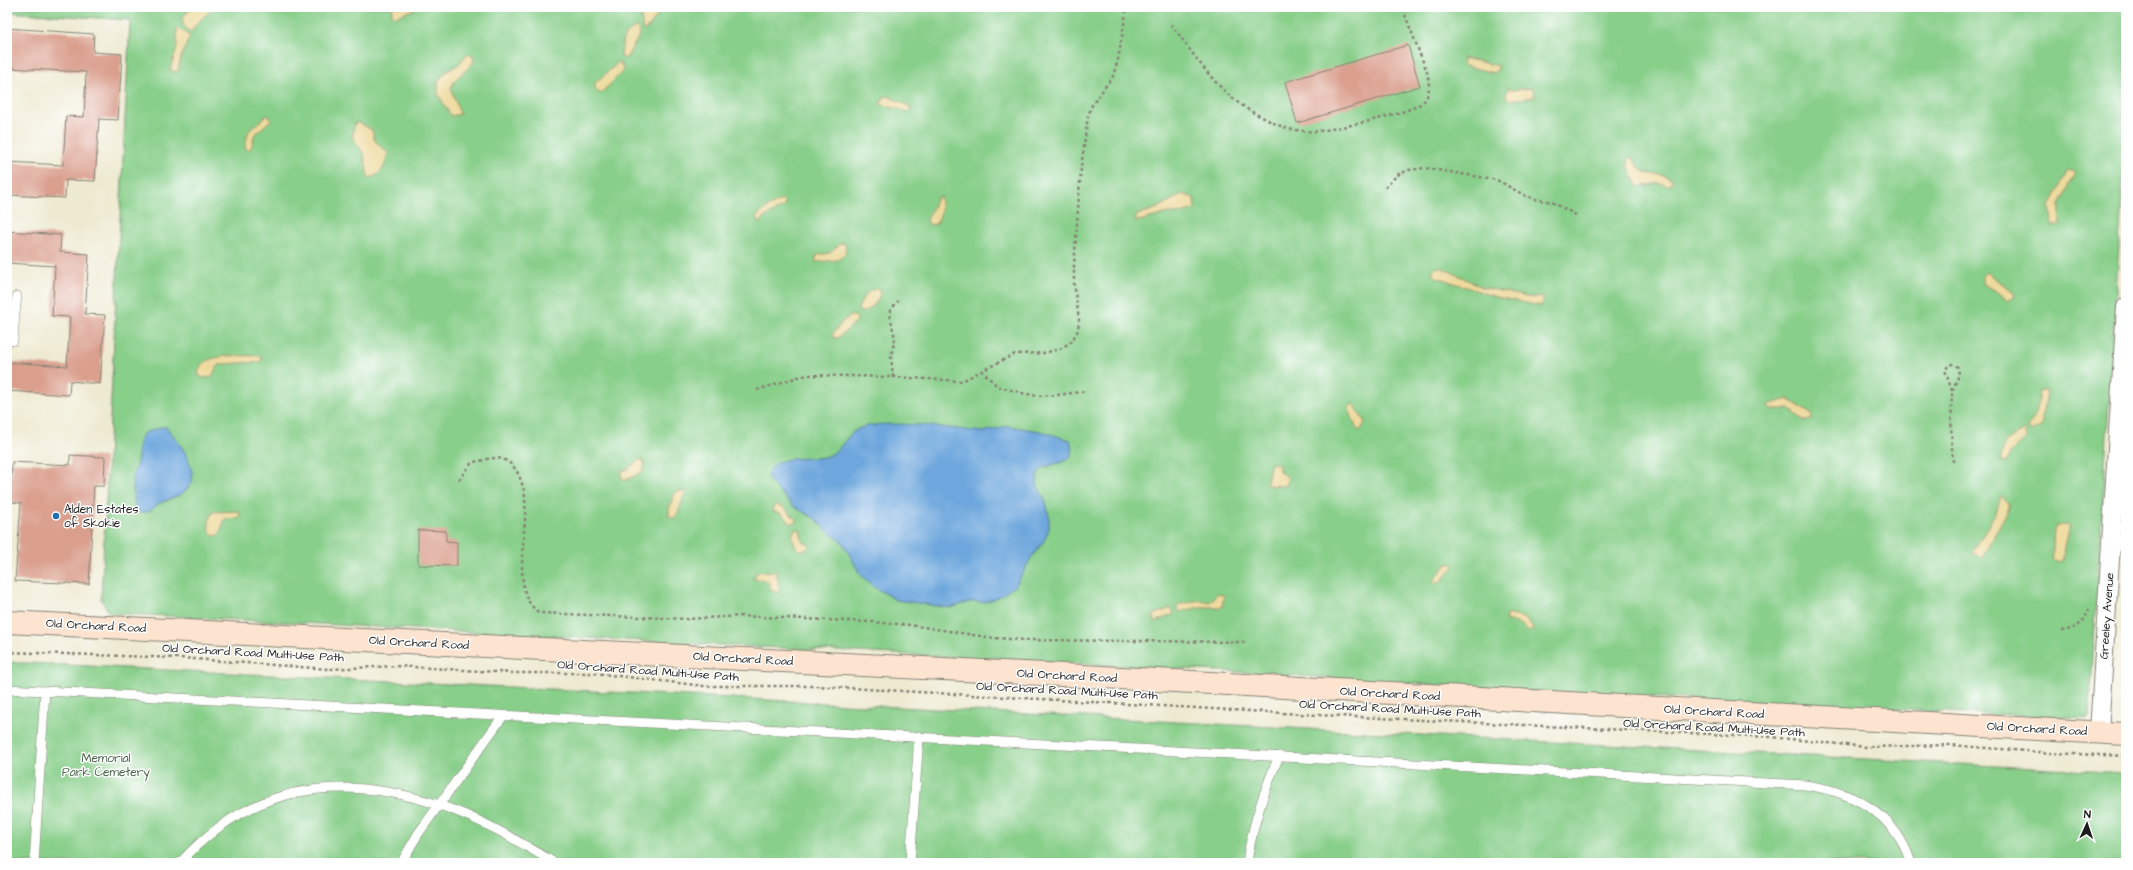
<svg xmlns="http://www.w3.org/2000/svg" width="2133" height="870" font-family="'Architects Daughter',sans-serif">
<rect width="100%" height="100%" fill="#fff"/>
<filter id="ink" filterUnits="userSpaceOnUse"><feTurbulence type="fractalNoise" baseFrequency=".025" numOctaves="2"/><feDisplacementMap in="SourceGraphic" scale="8" xChannelSelector="R" yChannelSelector="G"/><feConvolveMatrix kernelMatrix="1 2 1 2 8 2 1 2 1" color-interpolation-filters="sRGB"/></filter>
<filter id="wash" filterUnits="userSpaceOnUse"><feTurbulence type="fractalNoise" baseFrequency=".012" numOctaves="4" result="noise"/><feDisplacementMap in="SourceGraphic" scale="16" xChannelSelector="R" yChannelSelector="G"/><feGaussianBlur stdDeviation="0.9" result="paint"/><feColorMatrix in="noise" values="0 0 0 0 0 0 0 0 0 0 0 0 0 0 0 0 0 1.4 0 .05"/><feComposite in="paint" operator="in"/></filter>
<g filter="url(#wash)">
<rect width="100%" height="100%" fill="#eeead1"/>
<path fill="#88cf8a" stroke="#527653" d="M7 7H2126V134L2089 719 1533 691 1239 672 109 613 101 599 130 20 7 12Z
M7 662 750 699 2126 773V863H7Z"/>
<path fill="#eeda9e" stroke="#857b5d" d="M196 7H211L210 11 199 21 191 32C176 23 183 12 196 7Z
M392 7H419L395 17 392 14Z
M649 7H663L650 26 643 31 641 16Z
M636 27H638L640 34 626 59 621 57C623 38 620 38 636 27Z
M178 28 190 36 181 57 178 71 175 72 170 70 177 47V31Z
M472 54 474 61C468 71 455 76 451 88L460 114 451 116 438 94V81L446 72 459 64 466 55Z
M1463 58 1498 66 1497 71 1492 73C1482 69 1473 69 1463 65Z
M619 62 623 68 622 72 600 94 595 88V83Z
M1508 88 1512 90 1533 88 1535 97 1508 100 1506 94Z
M888 96 909 106 911 109 908 112 880 104 884 97Z
M267 115 270 117 271 120 254 135 252 146 249 150 245 148 248 132Z
M355 123H360L372 130 375 141 388 153C385 166 383 175 368 178L364 154 352 137Z
M1628 158H1633C1645 183 1656 168 1673 180L1669 186 1659 183 1639 187 1629 168Z
M2068 170 2074 172V176L2060 205V225L2052 226 2050 206Z
M1182 194 1194 198 1195 209 1177 214 1169 213 1135 222 1137 215 1158 208Z
M940 196C942 206 942 215 936 224L930 225 927 220 937 198Z
M782 200 785 203V206L765 217 759 224 756 217 769 206Z
M845 243 846 253 838 260 815 262 817 255 830 253 840 244Z
M1441 267 1482 287 1527 297 1544 298 1541 306 1496 297 1433 276 1432 273 1435 268Z
M1985 273H1988C1996 281 2006 285 2015 293V297L2007 301C1997 288 1993 291 1982 283V276Z
M878 288C884 298 872 307 865 312H860L858 309C862 298 866 291 878 288Z
M852 315 858 319 856 322 838 338 833 337 832 335 842 322Z
M260 356 262 359 260 362 223 364 217 366 212 377 204 378 199 376C194 351 245 356 260 356Z
M2039 391H2046L2041 427 2030 432 2027 426C2039 416 2037 405 2039 391Z
M1788 399 1811 414 1812 420 1804 421 1790 409H1769L1768 405Z
M1354 404 1365 423 1360 431 1356 428 1349 409 1350 406Z
M2024 430 2026 438 2011 452 2006 463 2000 461 2005 442Z
M640 459 645 464 642 472 624 481 621 475 622 471 628 469Z
M1271 463 1279 464V471L1288 478 1286 486 1266 485Z
M684 491 686 493C681 501 680 511 675 518L669 517V509L675 492Z
M2001 496 2009 504V508L1982 558 1971 553 1996 513Z
M777 505 783 507 796 519 795 523H790L782 514 772 511 774 506Z
M239 511 240 518 225 519 219 535 213 536C207 529 208 519 213 512Z
M2070 525 2064 546 2063 560 2057 562 2052 559C2055 549 2051 534 2056 526Z
M800 529 802 541 810 545 805 550H799C793 545 791 537 794 530Z
M1447 564H1453L1454 567 1438 584 1433 581Z
M776 571 780 593 771 590C768 578 765 580 753 579L757 572Z
M1218 593 1224 595 1222 607H1200L1179 612 1177 605 1200 600 1210 602Z
M1171 608 1174 614 1155 622 1153 615Z
M1507 614 1524 618 1534 629 1528 631 1520 624 1505 620Z"/>
<path fill="#6ea7dd" stroke="#45627c" d="M923 425 983 432 1008 426 1040 431 1070 440C1080 464 1057 461 1041 469L1037 476V484L1046 502 1049 516V529L1044 541 1031 558 1016 585 999 597 985 602H970L950 608 896 600 874 587 860 574 843 543 823 527 816 519 794 507 771 483 767 476C775 452 804 461 824 457 840 454 844 438 856 430 871 421 906 425 923 425Z
M162 427H166C179 441 195 463 192 483L182 494 158 504 150 511 141 513 135 509 132 480 138 458V448L140 439 144 433Z"/>
<g id="blocks">
<path fill="#da9f8d" d="M7 28 94 34 93 52 122 54 118 120 99 119 95 181 66 180 65 198 7 195V162L63 165 66 116 84 117 86 72 7 68Z
M1408 45 1420 86 1297 123 1285 82Z
M7 231 61 235 60 252 89 254 85 314 105 315 100 384 70 381 69 395 7 391V362L67 366 70 317 52 316 55 266 7 263Z
M70 455 105 457 104 486H94L89 584 15 581 21 503 10 502 12 462 70 465Z
M418 530 446 531V541L457 542V566L418 565Z"/>
</g>
</g>
<g filter="url(#ink)">
<use href="#blocks" fill-opacity="0" stroke="#858376" stroke-width="1"/>
<g fill="none" stroke-linecap="round" stroke-linejoin="round">
<defs>
<path id="service" d="M7 313H15L17 296
M13 341 15 313
M7 689C606 721 1206 752 1805 785 1854 792 1895 813 1911 863
M34 863 45 691
M180 863C251 783 341 773 439 805 480 818 518 841 555 863
M401 863 418 834 503 716
M910 863 919 736
M1247 863C1252 825 1264 791 1279 756"/>
<path id="minor" d="M2099 732 2126 307"/>
<path id="secondary" d="M7 622 1103 677 2126 734"/>
</defs>
<use href="#service" stroke="#858376" stroke-width="10"/>
<use href="#minor" stroke="#858376" stroke-width="20"/>
<use href="#secondary" stroke="#858376" stroke-width="24"/>
<path stroke="#858376" stroke-width="2.5" stroke-dasharray="3 3" stroke-linecap="butt" d="M1171 24C1199 61 1220 98 1264 118 1273 123 1285 129 1295 130 1303 131 1312 132 1319 131 1339 128 1412 114 1424 101 1431 93 1429 81 1427 72L1402 7
M1385 188 1397 175 1409 170 1425 168 1438 170 1497 180 1524 195 1534 199 1552 202 1576 215
M981 370 997 386 1022 393 1038 396 1057 395 1087 391
M893 377 891 355 895 339 890 315 891 310 898 301
M757 390 798 377 809 375 893 377 962 381 1015 354 1044 353 1060 349 1072 341 1078 330 1079 320 1074 283V265L1081 168 1088 116 1092 105 1113 76 1118 60 1127 7
M1952 391 1945 370 1949 365 1952 364 1958 367C1961 379 1953 384 1952 394 1951 417 1951 439 1953 462
M459 480C463 475 467 467 472 463 475 461 480 461 484 460 508 452 519 469 524 491 531 523 507 594 540 613L686 619 742 616 870 622 910 625 993 638 1026 640 1246 642
M2061 631C2076 629 2084 624 2089 609
M7 652 181 658 328 669 397 666 514 673H593L704 686H815L1318 715 1771 737 1866 747 1950 745 2050 753 2126 756"/>
<use href="#service" stroke="#fff" stroke-width="9"/>
<use href="#minor" stroke="#fff" stroke-width="18"/>
<use href="#secondary" stroke="#fde4d0" stroke-width="22"/>
</g>
</g>
<circle fill="#1f6fb2" stroke="#fff" stroke-width="1.5" cx="56" cy="516" r="4"/>
<g text-anchor="middle" dominant-baseline="central" stroke-width="3" stroke-linejoin="round" paint-order="stroke">
<g font-size="12" fill="#1c1c1c" stroke="#fff" text-anchor="start">
<text x="64" y="509">Alden Estates<tspan x="64" dy="14">of Skokie</tspan></text>
</g>
<g font-size="12" fill="#1c1c1c" stroke="#fff">
<text transform="translate(2107 616) rotate(-86)">Greeley Avenue</text>
<text transform="translate(96 626) rotate(3)">Old Orchard Road</text>
<text transform="translate(419 643) rotate(3)">Old Orchard Road</text>
<text transform="translate(253 653) rotate(3)">Old Orchard Road Multi-Use Path</text>
<text transform="translate(743 659) rotate(3)">Old Orchard Road</text>
<text transform="translate(648 671) rotate(4)">Old Orchard Road Multi-Use Path</text>
<text transform="translate(1067 676) rotate(3)">Old Orchard Road</text>
<text transform="translate(1067 691) rotate(3)">Old Orchard Road Multi-Use Path</text>
<text transform="translate(1390 694) rotate(3)">Old Orchard Road</text>
<text transform="translate(1390 709) rotate(3)">Old Orchard Road Multi-Use Path</text>
<text transform="translate(1714 712) rotate(3)">Old Orchard Road</text>
<text transform="translate(1714 728) rotate(3)">Old Orchard Road Multi-Use Path</text>
<text transform="translate(2037 729) rotate(3)">Old Orchard Road</text>
</g>
<g font-size="12" fill="#476448" stroke="#fff">
<text x="106" y="758">Memorial<tspan x="106" dy="14">Park Cemetery</tspan></text>
</g>
</g>
<rect width="2133" height="870" fill="none" stroke="#fff" stroke-width="24"/>
<g transform="translate(2087 824) rotate(3)" stroke="#ffffff" stroke-width="3" paint-order="stroke">
<path d="M0-3L7 15L0 10L-7 15Z" fill="#1c1c1c"/>
<text y="-6" font-size="11" font-weight="bold" text-anchor="middle" fill="#1c1c1c">N</text>
</g>
</svg>
